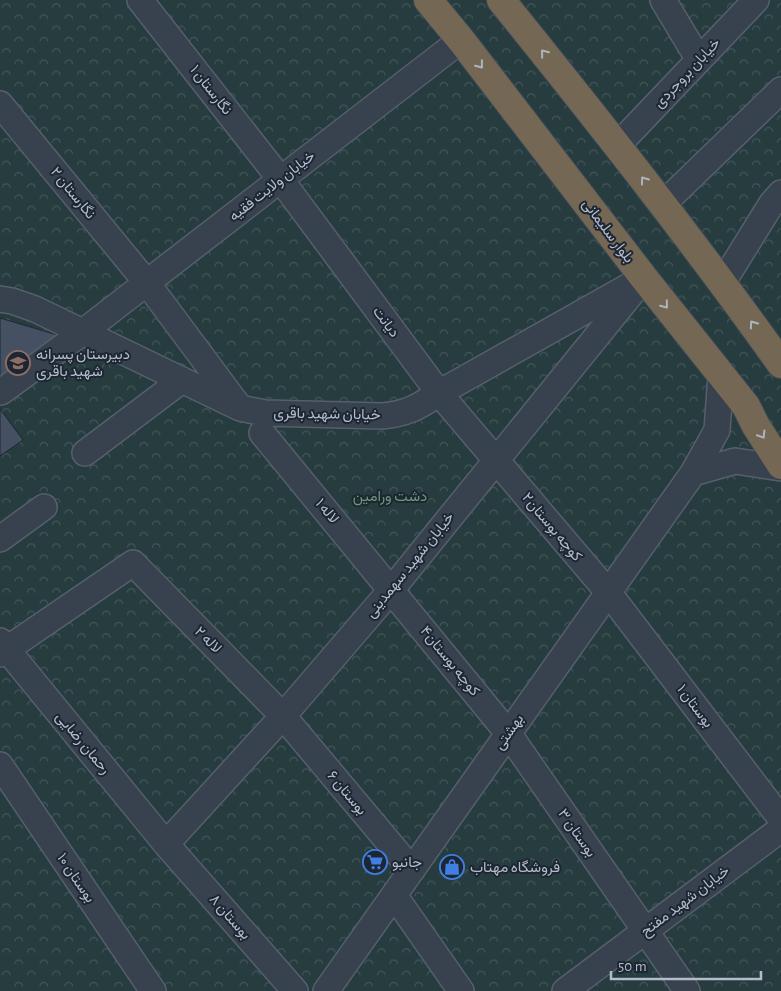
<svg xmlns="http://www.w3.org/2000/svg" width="781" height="991" font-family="'Alegreya Sans',Vazirmatn,sans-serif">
<defs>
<pattern id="forest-crowns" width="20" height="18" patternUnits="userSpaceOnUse" patternTransform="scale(1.25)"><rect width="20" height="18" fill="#263c3f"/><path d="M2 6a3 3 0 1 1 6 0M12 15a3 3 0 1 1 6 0" fill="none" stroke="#435659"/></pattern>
</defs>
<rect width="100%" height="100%" fill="#242f3e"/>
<path fill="url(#forest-crowns)" d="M0 0H781V991H0Z"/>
<path fill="#263c3f" d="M0 780 17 802 0 816Z"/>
<path fill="#455162" stroke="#1f2835" d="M0 318 71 339 0 387Z
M0 409 23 440 0 456Z"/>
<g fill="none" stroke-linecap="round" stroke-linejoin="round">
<defs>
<path id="minor" d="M140 0 281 180 439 393 608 592 781 819
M663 0 699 60
M0 104 147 283 237 404
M618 145 756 0
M662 205 781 90
M723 282 772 203 781 193
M0 299 12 301 35 309 240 408 265 413 382 416C406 414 419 407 439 393L633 284
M1 392 83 332 461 40
M262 433 508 733 687 991
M85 453 182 380
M693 473 735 461 781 468
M0 539 44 507
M0 641 166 844 295 991
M0 654 133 563 283 716 412 870
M0 765 153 991
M166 844 283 716 392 589 644 278
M394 895 461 991
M326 991 693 473 717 430 721 375
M565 991 781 829"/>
<path id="highway" d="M428 0 461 40 644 278 746 406 756 426 781 465
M501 0C597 119 692 239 781 364"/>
</defs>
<use href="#minor" stroke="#565f6c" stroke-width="28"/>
<use href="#highway" stroke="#434c59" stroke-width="30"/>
<use href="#minor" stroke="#38414e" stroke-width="25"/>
<use href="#highway" stroke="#746855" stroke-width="28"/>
</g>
<defs><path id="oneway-chevron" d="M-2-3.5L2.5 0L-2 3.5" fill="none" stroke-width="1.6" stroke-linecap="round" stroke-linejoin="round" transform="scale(1.25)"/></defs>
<g stroke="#aeb4bd">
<use href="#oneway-chevron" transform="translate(544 53) rotate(-129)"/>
<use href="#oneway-chevron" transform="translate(480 65) rotate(52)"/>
<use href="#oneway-chevron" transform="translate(644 180) rotate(-126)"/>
<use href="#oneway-chevron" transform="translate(665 305) rotate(51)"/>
<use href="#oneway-chevron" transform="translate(753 324) rotate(-125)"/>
<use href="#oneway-chevron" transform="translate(762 435) rotate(58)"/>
</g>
<defs>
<symbol id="school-ring" viewBox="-11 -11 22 22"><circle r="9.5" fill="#1d2633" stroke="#8d6e63" stroke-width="1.5"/><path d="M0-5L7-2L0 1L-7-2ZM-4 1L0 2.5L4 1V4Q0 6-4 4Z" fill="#8d6e63"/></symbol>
<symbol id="supermarket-ring" viewBox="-11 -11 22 22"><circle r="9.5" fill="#1d2633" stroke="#3f7fe0" stroke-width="1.5"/><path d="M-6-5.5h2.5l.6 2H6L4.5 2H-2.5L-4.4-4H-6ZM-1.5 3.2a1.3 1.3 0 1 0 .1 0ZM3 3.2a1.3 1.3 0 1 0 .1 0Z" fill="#3f7fe0"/></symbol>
<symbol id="shop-ring" viewBox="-11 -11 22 22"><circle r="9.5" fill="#1d2633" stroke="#3f7fe0" stroke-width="1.5"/><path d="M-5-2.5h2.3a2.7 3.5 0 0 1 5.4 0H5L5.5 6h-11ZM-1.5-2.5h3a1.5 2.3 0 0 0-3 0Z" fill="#3f7fe0"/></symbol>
</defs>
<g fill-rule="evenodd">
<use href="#school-ring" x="4" y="349" width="28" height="28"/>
<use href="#supermarket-ring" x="361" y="848" width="28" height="28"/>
<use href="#shop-ring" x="438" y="853" width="28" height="28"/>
</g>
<g text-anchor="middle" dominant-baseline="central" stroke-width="4" stroke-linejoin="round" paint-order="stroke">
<g font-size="15" fill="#b4bcc9" stroke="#1d2633">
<text transform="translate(687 73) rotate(-47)">خیابان بروجردی</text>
<text transform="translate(211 90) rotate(52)">نگارستان ۱</text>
<text transform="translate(272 186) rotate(-38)">خیابان ولایت فقیه</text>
<text transform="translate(73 193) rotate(51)">نگارستان ۲</text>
<text transform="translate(608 231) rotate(53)">بلوار سلیمانی</text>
<text transform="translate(386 322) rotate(54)">دیانت</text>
<text transform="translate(327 414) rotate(1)">خیابان شهید باقری</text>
<text transform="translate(327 511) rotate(50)">لاله ۱</text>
<text transform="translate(552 527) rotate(50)">کوچه بوستان۲</text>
<text transform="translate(410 565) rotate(-51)">خیابان شهید سهمدینی</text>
<text transform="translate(208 640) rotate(45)">لاله ۲</text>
<text transform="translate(450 661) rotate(51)">کوچه بوستان۴</text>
<text transform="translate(695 706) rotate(53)">بوستان ۱</text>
<text transform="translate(509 732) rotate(-55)">بهشتی</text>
<text transform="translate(83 743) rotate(50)">رحمان رضایی</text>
<text transform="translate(347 793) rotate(50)">بوستان ۶</text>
<text transform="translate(577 833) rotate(55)">بوستان ۳</text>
<text transform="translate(76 878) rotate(56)">بوستان ۱۰</text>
<text transform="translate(685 901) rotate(-37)">خیابان شهید مفتح</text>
<text transform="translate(230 917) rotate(49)">بوستان ۸</text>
</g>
<g font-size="15" fill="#b4bcc9" stroke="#1d2633" text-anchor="start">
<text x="36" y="354">دبیرستان پسرانه<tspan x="36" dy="17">شهید باقری</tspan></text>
<text x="392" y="862">جانبو</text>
<text x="470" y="867">فروشگاه مهتاب</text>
</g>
<g font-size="15" fill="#6b9a76" stroke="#1d2633">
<text x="390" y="496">دشت ورامین</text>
</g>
</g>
<path d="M611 971v8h150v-8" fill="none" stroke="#b4bcc9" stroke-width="2.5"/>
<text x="618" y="971" font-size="15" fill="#b4bcc9" stroke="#1d2633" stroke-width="4" paint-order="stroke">50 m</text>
</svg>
